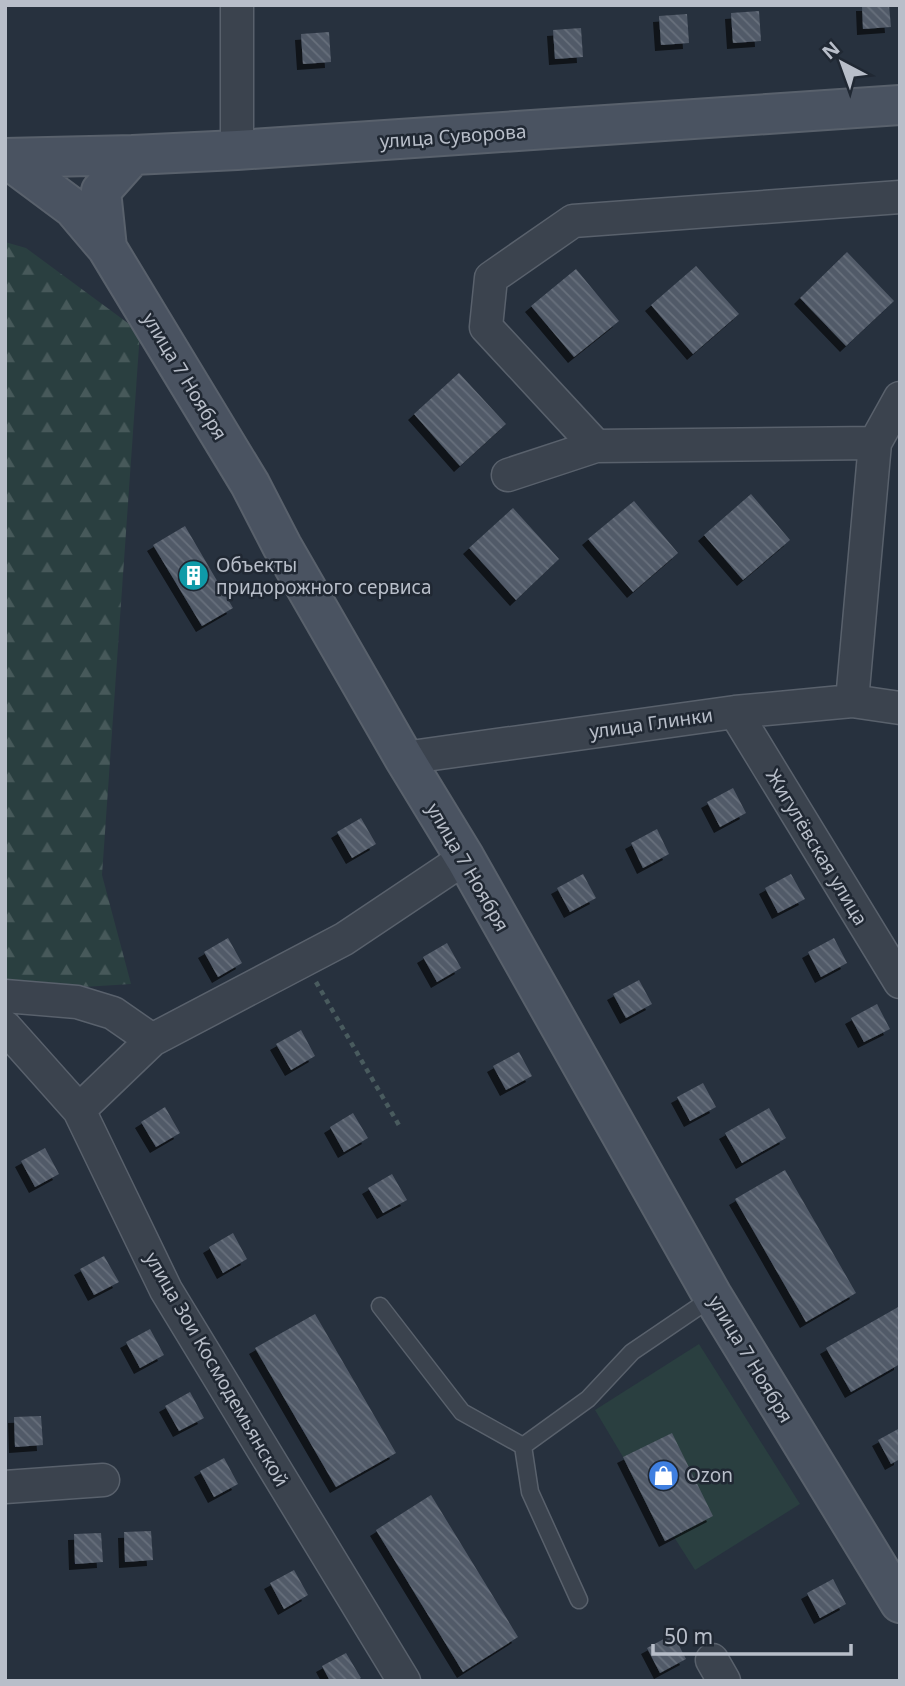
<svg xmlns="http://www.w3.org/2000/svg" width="905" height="1686" font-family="'Noto Sans',sans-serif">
<defs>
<pattern id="forest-firs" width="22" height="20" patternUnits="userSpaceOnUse" patternTransform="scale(1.75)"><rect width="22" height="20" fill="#2a3f40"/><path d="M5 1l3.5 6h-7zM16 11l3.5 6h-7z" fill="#47595a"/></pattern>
<pattern id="building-back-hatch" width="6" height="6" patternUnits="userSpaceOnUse" patternTransform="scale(1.75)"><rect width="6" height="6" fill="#515a68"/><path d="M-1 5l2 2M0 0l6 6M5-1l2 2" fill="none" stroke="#68707c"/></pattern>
<filter id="shadow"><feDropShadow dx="-6" dy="6" stdDeviation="0" flood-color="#0009"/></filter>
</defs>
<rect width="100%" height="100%" fill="#27313e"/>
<path fill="#2a3f40" d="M699 1344 800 1504 695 1570 623 1457 595 1410Z"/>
<path fill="url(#forest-firs)" d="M5 242 26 248 140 332 102 875 131 984 5 992Z"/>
<path fill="url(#building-back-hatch)" filter="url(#shadow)" d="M862 5H889L891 27 863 29Z
M759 11 761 41 733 43 731 13Z
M687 14 689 43 661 45 659 16Z
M581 28 583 57 555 59 553 30Z
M329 32 331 62 303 64 301 34Z
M847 252 894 301 846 346 800 298Z
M696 266 739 314 693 354 651 305Z
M576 269 619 321 574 357 531 306Z
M459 373 506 424 460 466 414 414Z
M751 494 790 540 743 580 704 535Z
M634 501 678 553 633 592 588 539Z
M513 508 559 559 516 600 469 548Z
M185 526 233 608 202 626 153 545Z
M733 788 746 813 720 827 707 802Z
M361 818 376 844 352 858 337 832Z
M657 829 669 854 643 868 631 843Z
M583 874 596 898 570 912 557 888Z
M791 874 805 899 778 913 765 888Z
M228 938 242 963 218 977 204 952Z
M834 938 847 963 821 977 808 952Z
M447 943 461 968 437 982 423 957Z
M639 980 652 1004 626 1018 613 994Z
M877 1004 890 1029 864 1042 851 1018Z
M301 1030 315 1056 291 1070 276 1044Z
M519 1052 532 1076 506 1090 493 1066Z
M703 1083 716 1107 690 1121 677 1097Z
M165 1107 180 1133 156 1147 141 1122Z
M769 1108 786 1138 742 1163 725 1133Z
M353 1113 368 1138 344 1152 330 1127Z
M45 1148 59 1174 35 1187 21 1161Z
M785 1170 856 1293 806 1322 735 1199Z
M392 1174 407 1200 383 1213 368 1188Z
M233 1233 247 1259 223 1273 209 1247Z
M104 1256 119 1282 94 1295 80 1269Z
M900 1306V1364L851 1392 826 1348Z
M315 1314 396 1453 336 1487 255 1348Z
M150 1329 164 1355 140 1368 126 1342Z
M190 1392 204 1418 179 1431 165 1406Z
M41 1416 43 1445 15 1447 14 1417Z
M900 1428V1459L891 1464 878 1440Z
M672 1433 713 1516 665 1541 623 1457Z
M224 1458 238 1484 214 1497 200 1471Z
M431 1495 518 1637 463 1672 376 1530Z
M151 1531 153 1560 125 1562 124 1532Z
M101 1533 103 1562 75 1564 74 1534Z
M294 1570 308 1595 284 1609 270 1583Z
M833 1579 846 1604 820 1618 807 1593Z
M673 1634 686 1659 660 1673 647 1648Z
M346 1653 361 1678 357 1681H330L322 1666Z"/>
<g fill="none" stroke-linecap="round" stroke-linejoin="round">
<defs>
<path id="lane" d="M380 1306 462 1412 523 1446 588 1399 632 1352 713 1297
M523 1446 530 1492 579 1600"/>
<path id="street" d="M237 5V150
M875 443 900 398
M596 446 486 327 491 278 573 221 900 197
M508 475 596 446 875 443 852 701
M735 712 900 982
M404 758 735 712 852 701 900 708
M5 996 77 1002 113 1013 152 1040
M5 1027 79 1110 166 1290 404 1681
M79 1110 152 1040 344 939 465 858
M5 1487 103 1480
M712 1660 724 1681"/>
<path id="secondary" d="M5 158 133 155 237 150 900 105
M6 158 73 208 107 248 250 484 282 546 404 758 465 858 713 1297 900 1603
M107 248 101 191 133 155"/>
</defs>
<use href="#lane" stroke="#59616c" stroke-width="19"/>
<use href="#street" stroke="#59616c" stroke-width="35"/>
<use href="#secondary" stroke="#59616c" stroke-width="42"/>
<path stroke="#495b5e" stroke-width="4.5" stroke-dasharray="5 5" stroke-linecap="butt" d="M316 982 400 1127"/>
<use href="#lane" stroke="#3b434e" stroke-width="16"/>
<use href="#street" stroke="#3b434e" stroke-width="32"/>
<use href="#secondary" stroke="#4a5361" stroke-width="38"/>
</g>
<defs>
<symbol id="building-disc" viewBox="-11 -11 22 22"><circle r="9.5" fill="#0f9aa8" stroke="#202833"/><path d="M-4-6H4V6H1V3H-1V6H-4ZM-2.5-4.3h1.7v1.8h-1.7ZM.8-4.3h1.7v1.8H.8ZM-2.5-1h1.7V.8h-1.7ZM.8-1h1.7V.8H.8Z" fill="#fff"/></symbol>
<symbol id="shop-disc" viewBox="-11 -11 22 22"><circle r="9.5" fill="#3f7fe0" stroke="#202833"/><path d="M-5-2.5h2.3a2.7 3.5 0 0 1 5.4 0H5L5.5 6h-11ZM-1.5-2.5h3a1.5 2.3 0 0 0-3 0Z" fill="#fff"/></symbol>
</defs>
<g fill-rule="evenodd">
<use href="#building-disc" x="176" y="558" width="35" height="35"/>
<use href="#shop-disc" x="646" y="1458" width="35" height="35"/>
</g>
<g text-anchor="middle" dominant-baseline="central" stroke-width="5" stroke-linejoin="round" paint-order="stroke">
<g font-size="19" fill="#b8bec9" stroke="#202833">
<text transform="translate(453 136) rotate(-4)">улица Суворова</text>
<text transform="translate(185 376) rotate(59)">улица 7 Ноября</text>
<text transform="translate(651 723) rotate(-8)">улица Глинки</text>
<text transform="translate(817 847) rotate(59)">Жигулёвская улица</text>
<text transform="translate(468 867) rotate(60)">улица 7 Ноября</text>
<text transform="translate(751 1359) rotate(59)">улица 7 Ноября</text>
<text transform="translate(217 1369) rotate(60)">улица Зои Космодемьянской</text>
</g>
<g font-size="19" fill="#b8bec9" stroke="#202833" text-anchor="start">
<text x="216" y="565">Объекты<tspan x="216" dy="22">придорожного сервиса</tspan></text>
<text x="686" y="1475">Ozon</text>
</g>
</g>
<rect width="905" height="1686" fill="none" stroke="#b8bec9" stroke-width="14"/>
<g transform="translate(842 63) rotate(319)" stroke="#202833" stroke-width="5" paint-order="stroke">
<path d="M0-5L12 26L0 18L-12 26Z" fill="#b8bec9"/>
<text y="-10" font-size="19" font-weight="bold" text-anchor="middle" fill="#b8bec9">N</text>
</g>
<path d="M653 1644v10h198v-10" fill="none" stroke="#b8bec9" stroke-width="3.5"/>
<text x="664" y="1644" font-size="21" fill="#b8bec9" stroke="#202833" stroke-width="5" paint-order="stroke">50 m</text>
</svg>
